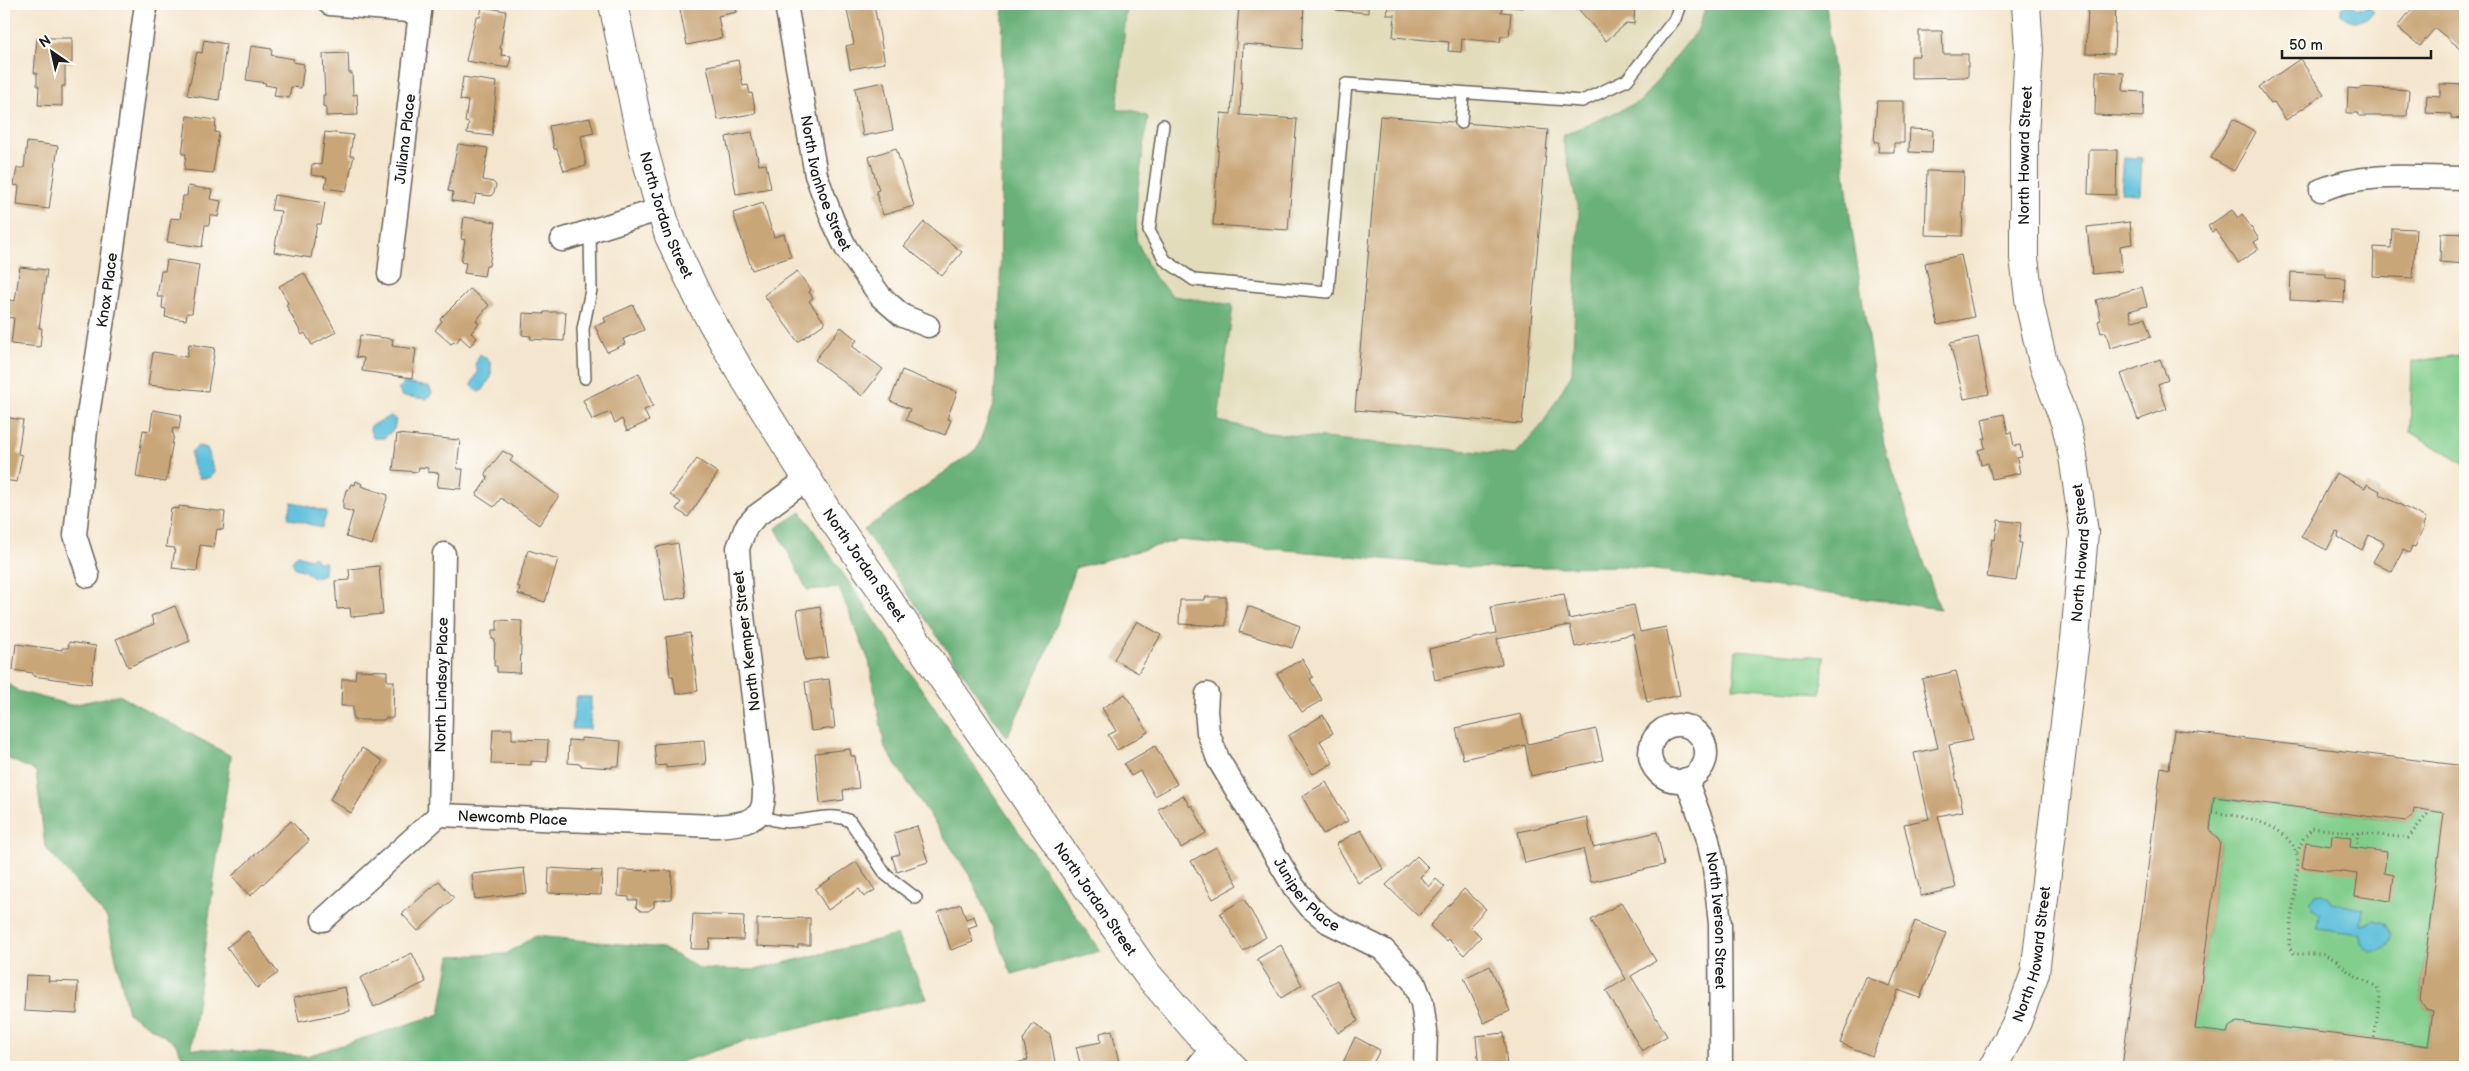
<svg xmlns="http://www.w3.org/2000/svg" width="2469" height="1071" font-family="'Balsamiq Sans',sans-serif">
<rect width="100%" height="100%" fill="#fdfcf7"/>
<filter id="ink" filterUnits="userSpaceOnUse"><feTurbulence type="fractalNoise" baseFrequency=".02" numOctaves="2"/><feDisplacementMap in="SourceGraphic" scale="10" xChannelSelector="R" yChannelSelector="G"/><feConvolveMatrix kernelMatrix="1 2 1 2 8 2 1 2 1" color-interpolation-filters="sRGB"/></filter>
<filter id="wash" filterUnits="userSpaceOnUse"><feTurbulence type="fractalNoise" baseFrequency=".0096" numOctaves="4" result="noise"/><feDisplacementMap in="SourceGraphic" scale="20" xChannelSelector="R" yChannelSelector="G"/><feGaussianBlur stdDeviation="1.12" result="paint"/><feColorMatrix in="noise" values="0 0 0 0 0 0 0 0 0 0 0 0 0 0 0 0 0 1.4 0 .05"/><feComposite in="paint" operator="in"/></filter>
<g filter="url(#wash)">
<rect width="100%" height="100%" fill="#f4e6ce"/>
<path fill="#e2dcba" d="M1127 4H1707L1698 29 1641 101 1562 136 1579 214 1572 373 1541 426 1515 455 1277 434 1218 421 1233 305 1173 296 1152 274 1136 239 1137 194 1148 118 1117 110Z"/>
<path fill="#82ce8c" stroke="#4f7554" d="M2465 354V464L2410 432 2412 362Z
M1736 650 1824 657 1821 693 1733 687Z
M2214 797 2405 821 2413 815 2414 808 2444 813 2420 1000 2426 1009 2433 1011 2428 1046 2237 1022 2229 1027 2227 1033 2195 1029 2220 842 2210 830Z"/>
<path fill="#69b178" stroke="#42664a" d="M1003 4H1127L1117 110H1132L1148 117 1137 194 1136 239 1152 274 1173 296 1233 305 1218 421 1277 434 1515 455 1541 426 1572 373 1579 214 1562 136 1641 101 1698 29 1707 4H1826L1850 216 1884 445 1940 609 1626 566 1478 568 1179 540 1075 568 1046 654 1007 737 864 530 977 449 994 402 1000 307Z
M801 512 1100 951 1012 974 972 879 885 748 869 661 839 588 807 590 776 528Z
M4 680 18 691 71 705 119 695 231 756 191 1048 307 1056 440 1014 450 956 506 954 535 936 663 948 700 969 755 970 897 935 927 998 742 1042 666 1067H188L175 1043 128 1013 107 918 45 847 36 771 4 757Z"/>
<path fill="#5dbfdb" stroke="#3c6e7c" d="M2347 4H2352L2356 8 2363 9 2368 5 2374 11C2365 22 2351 25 2341 14V7Z
M2124 157 2142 158 2140 194 2121 193Z
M480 354 491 362V377L483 390 478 392 471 385 478 372 475 365Z
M404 383 429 387 432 393 427 399 402 396 398 389Z
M391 416 396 420 394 429 384 438H373L370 430 371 426Z
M198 446 207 448C211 456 210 463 214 470L213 475 208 478H199L192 464 191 452Z
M292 502 327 512 322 528 288 518Z
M297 555 310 559 314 556 318 562H325L324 574 314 578 303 570 295 568 292 561Z
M576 697H591L590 729H572Z
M2323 893 2329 897 2331 903 2363 909 2361 924 2364 925 2373 920 2385 923 2391 933C2391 946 2383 953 2370 951L2361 943 2360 934 2317 928 2319 913 2312 909 2311 901 2316 894Z"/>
<g id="blocks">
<path fill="#c9a678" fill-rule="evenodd" d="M679 4H735L737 12 718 16 722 38 687 45Z
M1239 4H1304L1302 49 1243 44 1240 115 1297 119 1288 230 1213 225 1221 113 1231 114Z
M1337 4H1368V13L1336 10Z
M1388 4H1523V8L1502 6 1501 12 1511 13 1509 36H1501L1500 42 1462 39 1461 52 1448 51 1449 42 1393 37 1395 15H1387Z
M1574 4H1635L1634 24 1627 23 1606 41Z
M2088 4H2116L2114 54 2086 53Z
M2416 4 2465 5V44L2461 49 2435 28 2420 46 2397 27Z
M874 5 885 63 850 69 846 46 854 44 847 10Z
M482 7 506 11 500 49H502L501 55 511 56 509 68 466 61 476 17H480Z
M1919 31H1942L1943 54H1968V77L1911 78V56H1919Z
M37 38H72V63L65 62V86H62V106L38 105 39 86H37V73H34Z
M204 40 226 44 219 100 187 95 197 52 202 53Z
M251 46 272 49 271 55 294 59 293 62 304 64 301 88 291 87 289 98 274 96 276 87 265 85 266 83 246 80Z
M348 53 349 73H352L353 95 357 94 358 115 326 116V107L323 106V95H325L323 54Z
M2300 59 2324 94 2286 120 2274 102 2271 104 2259 87Z
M738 60 743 86 748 85 750 94 752 93 756 113 718 120 707 66Z
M2096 71 2124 73 2123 91 2144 92 2143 117 2095 115Z
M463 77 497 82 492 136 467 133 469 123 465 122 468 101 460 100Z
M884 82 893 130 863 136 855 88Z
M2440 84 2465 85 2464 119 2451 118V114L2426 113 2427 95 2440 96Z
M2360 87 2409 90 2407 116H2359V113H2347L2348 88 2360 89Z
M1877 101H1904V143H1894V152H1878L1879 142H1874Z
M187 116 216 120 215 132 219 133 213 173 184 170 186 154H182Z
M1380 116 1548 130 1522 424 1355 410Z
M590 118 594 133 581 136 586 166 564 171 557 149H554L549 126Z
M2233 119 2256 132 2234 171 2211 158Z
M1910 129 1933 130 1932 153 1909 152Z
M325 132 353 135 350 156H354L346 191 325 188 327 177 311 175 312 164 321 165Z
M752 132 759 165 766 164 771 188 736 194 726 137Z
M27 142 58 146 49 209 17 205 19 186 14 185 17 168H24Z
M458 144 488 148 483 180 493 182 496 185 494 192 491 196 476 194 474 204 452 201 453 192 448 191Z
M896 148 914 206 883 215 876 191 879 190 869 157Z
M2089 150H2117L2116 195 2088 194Z
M1927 171 1964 172 1962 236 1925 235Z
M188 186 212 190 210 199 221 201 218 217 210 215 209 225H205L202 247 167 242 171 218 180 219 183 196H187Z
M274 195 325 203 321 224H317L311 258 274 252 281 211 271 210Z
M763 203 774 237 784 234 791 257 752 270 733 213Z
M2232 210 2238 218 2242 214 2259 239 2254 242 2259 249 2238 263 2215 230 2212 232 2208 226Z
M464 217 496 222 489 266H486L484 276 464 273 466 263 461 262 465 240 461 239Z
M924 222 962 252 942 276 904 246Z
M2130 222 2132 244 2120 246 2122 271 2092 274 2087 227Z
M2392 228 2416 229 2413 278 2373 276 2374 247 2391 248Z
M2441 233 2465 234V264L2440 262Z
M1961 255 1974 317 1938 325 1925 263Z
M167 260 199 265 192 313H187L186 320 165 317 166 309 162 308 163 297H157L161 271H165Z
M20 267 47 270 39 328H42L40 347 11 344 14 318 4 317 6 299 15 301Z
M797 271 811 290 809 292 813 298 809 301 825 323 798 342 764 295Z
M2291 272 2326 274V277L2345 278 2344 303 2290 300Z
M304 273 336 332 312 345 305 333 302 335 286 305 288 303 279 286Z
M2142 287 2147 306 2129 311 2132 321 2145 318 2151 337 2110 348 2106 332 2101 333 2098 321 2101 320 2096 300Z
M470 289 489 305 476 321 479 323 471 333 477 338 470 346 460 337 456 343 454 342 451 344 435 330 442 321 440 319Z
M633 305 644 330 623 339 625 344 607 352 595 326 606 322 604 318Z
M544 312H566L564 341 530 339 531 336 522 335 523 313 544 314Z
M841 327 857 340 852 346 883 369 862 396 815 360Z
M360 335 393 339 392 346 416 349 412 378 362 371 364 358 356 357Z
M1978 337 1989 394 1964 399 1950 343Z
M189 344 215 348 208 391 148 385 153 352 187 357Z
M2160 359 2168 380 2158 384 2167 409 2138 420 2121 374Z
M902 370 957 392 947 419 951 420 945 435 906 420 910 409 890 401Z
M639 373 653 406 644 410 649 421 627 431 622 419 615 423 610 412 592 420 583 400Z
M153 410 181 415 179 429 173 428 172 433 174 434 166 482 136 477 143 430 150 431Z
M2004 414 2008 433 2011 432 2014 446 2020 445 2022 457 2017 458 2020 473 1992 479 1988 463 1981 465 1978 450 1985 448 1983 439H1986L1982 419Z
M4 417 23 420 18 454 22 455 17 482 4 480Z
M397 434 460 440 457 469H463L461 489 437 487 439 473 428 472V468L419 467 418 472 393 470Z
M503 451 513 457 510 461 559 496 539 525 501 498 494 507 476 495 488 478 485 473Z
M697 459 718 473 688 517 676 509 681 502 670 495Z
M2336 473 2365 488 2367 484 2380 491 2379 494 2426 518 2423 525 2425 526 2415 547 2412 546 2409 553 2403 550 2392 572 2373 562 2384 542 2369 535 2362 550 2338 537 2339 533 2336 532 2327 550 2301 537Z
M356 481 362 484 361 486 388 495 372 545 346 537 353 512 343 509V502L346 490 349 489 351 484 355 485Z
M179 506 225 512 223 530 217 529 214 547 200 545 197 571 172 568 175 548 166 547 171 508 179 509Z
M1998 520 2021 523 2019 543H2022L2016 581 1987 577 1992 539 1995 540Z
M678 543 686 597 665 601 656 547Z
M528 550 558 559 545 602 518 594 520 587 517 586Z
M379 566 383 614 351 617 350 608 337 609 335 581 350 580 349 569Z
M1564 594 1569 619 1634 605 1640 632 1666 627 1680 695 1647 702 1633 634 1575 647 1570 625 1497 639 1502 664 1435 680 1429 649 1496 633 1491 607Z
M1205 597H1226V626L1179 624 1180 600H1205Z
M175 606 190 641 128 667 116 639 154 624 151 616Z
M820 606 828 657 805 660 797 610Z
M1248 606 1300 626 1292 648 1239 632Z
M497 620 522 621 520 673 497 672V666H494L495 640 492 639V630H497Z
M1137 621 1161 635 1138 673 1114 659Z
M690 633 698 691 676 694 673 676H670L666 637Z
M69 642 96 646 91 684 33 676V673L13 670 16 644 62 650V648H68Z
M1302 659 1313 677 1310 679 1322 700 1302 712 1277 674Z
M356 670 387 671V681H394L393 718H385L384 720H353V706H341L342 679H355Z
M1956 671 1973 740 1949 745 1963 811 1938 816 1956 888 1921 896 1904 824 1929 819 1914 753 1938 748 1922 679Z
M829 679 835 728 811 731 805 682Z
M1125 694 1148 732 1117 750 1108 735 1116 731 1102 708Z
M1521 714 1528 744 1596 729 1603 760 1531 776 1525 745 1463 759 1456 728Z
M1323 715 1333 733 1320 741 1333 763 1313 774 1288 736Z
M493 729H512V739L548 740 547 762 531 761V765L491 764Z
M2174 730 2465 766V1067H2122L2161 767 2169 769ZM2214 797 2406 821 2413 815 2414 808 2444 813 2420 1000 2426 1009 2433 1011 2428 1046 2237 1022 2229 1027 2227 1033 2195 1029 2220 842 2210 830Z
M581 738 621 741 619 766H612V768L581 766V764L568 763 569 740 581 741Z
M704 740 706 764 666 768V765L656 766 654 744Z
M1155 746 1177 784 1155 796 1140 771 1131 776 1124 764Z
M362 748 383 761 351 813 330 799Z
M850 749 851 756H855L859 788 843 790 844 800 820 803 815 753Z
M1326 782 1348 821 1323 834 1302 796Z
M1183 795 1190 807 1192 805 1206 833 1181 848 1158 809Z
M1587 817 1593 847 1657 832 1664 865 1591 882 1583 849 1525 863 1518 832Z
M291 821 309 841 250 896 232 876Z
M917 826 928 862 897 872 892 856 900 854 894 833Z
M1361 830 1383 869 1358 883 1336 844Z
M2332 835 2351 837 2350 847 2387 852 2384 873 2394 875 2391 901 2355 896 2358 874 2302 867 2306 842 2331 846Z
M1216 847 1238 885 1213 899 1191 861Z
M1417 856 1429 868 1420 877 1429 887 1436 879 1445 887 1418 916 1386 885Z
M856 862 875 890 864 897 859 889 828 910 815 889Z
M524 868 527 893 475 899 472 874Z
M549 868 602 871 601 895 548 893Z
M619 870 672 871 671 899 654 901V907L648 911H641L636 907 637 900H629V897L618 896Z
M439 881 454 898 418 931 402 914Z
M1464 889 1486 909 1470 926 1481 937 1464 955 1448 939 1446 941 1430 926Z
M1244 899 1266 937 1243 951 1220 913Z
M1621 903 1656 961 1631 976 1667 1036 1642 1051 1606 991 1626 979 1591 920Z
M961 904 966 919 974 916 977 925 968 928 973 942 951 950 938 912Z
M693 914 744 916 743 940 710 939 709 949H691Z
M810 918V945H798V948L757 946V919Z
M1915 921 1946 933 1920 998 1898 990 1872 1056 1840 1043 1866 977 1890 986Z
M248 931 278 973 257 988 227 947Z
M1281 945 1302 985 1281 998 1257 959Z
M412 953 426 982 374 1007 360 978Z
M1490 966 1510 1011 1484 1023 1464 978Z
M26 975 49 976 48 981 78 982 77 1014 24 1011Z
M1337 980 1358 1021 1338 1033 1313 994Z
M345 987 350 1011 299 1022 294 998Z
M1033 1024 1050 1035 1056 1067H1017L1016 1063 1028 1060 1023 1040Z
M1112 1030 1119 1063 1100 1067H1081L1076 1047 1101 1042 1100 1033Z
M1504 1033 1507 1067H1479L1476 1036Z
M1355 1037 1380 1050 1371 1067H1341Z"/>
</g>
</g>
<g filter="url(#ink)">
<use href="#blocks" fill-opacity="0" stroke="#68635a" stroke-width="1"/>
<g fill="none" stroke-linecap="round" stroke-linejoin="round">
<defs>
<path id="lane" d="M1461 123 1463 93
M1163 125 1149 231 1165 260 1194 280 1328 292 1346 84 1582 101 1627 80 1675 19 1680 4
M585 378 583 329 591 290 590 232
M759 813C764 815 769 819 774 820 799 827 826 809 850 821L886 875 916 898"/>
<g id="street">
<path d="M330 4 419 12"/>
<path id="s1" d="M786 4 816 175 833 221 846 248 881 297 903 316 928 326"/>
<path d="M2321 190C2366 171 2416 178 2465 178"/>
<path d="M562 240 661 209"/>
<path id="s2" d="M389 274 421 4"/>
<path id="s3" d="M88 576 75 535 87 421 106 300 146 4"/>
<path id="s4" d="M1207 694 1206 711 1208 732 1218 759 1294 887 1310 907 1328 922 1384 950 1414 982 1422 1003 1426 1031 1425 1067"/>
<circle cx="1678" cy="753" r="28"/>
<path id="s5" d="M1686 779 1707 836 1714 867 1720 924 1721 1067"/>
<path id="s6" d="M439 815 444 554"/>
<path id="s7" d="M323 920 439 815 715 826C729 825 756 825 762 808 764 802 764 794 764 788L742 607 738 548 746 527 756 516 806 480"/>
<path d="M1197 1067 1212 1048"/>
</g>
<g id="secondary">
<path id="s8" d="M613 4 642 143 656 194 669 236 701 303 740 371 829 514 1147 974 1198 1033 1233 1067"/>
<path id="s9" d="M1993 1067 2017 1022 2035 973 2075 640 2084 532 2073 456 2066 425 2044 366 2038 341 2030 306 2024 258V138L2029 50 2026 4"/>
</g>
</defs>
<use href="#lane" stroke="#68635a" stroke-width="14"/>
<use href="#street" stroke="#68635a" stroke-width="25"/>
<use href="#secondary" stroke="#68635a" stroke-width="30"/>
<path stroke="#68635a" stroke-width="3" stroke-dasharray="1 4" stroke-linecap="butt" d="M2212 812C2243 817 2293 822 2298 862L2289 947 2294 954H2323L2336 960 2350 973 2377 987 2380 997 2374 1040
M2358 833 2408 838 2430 811
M2297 853 2303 839 2312 828 2358 833 2356 848"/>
<use href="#lane" stroke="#fff" stroke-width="11"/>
<use href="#street" stroke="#fff" stroke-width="22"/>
<use href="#secondary" stroke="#fff" stroke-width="28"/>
</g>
</g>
<g text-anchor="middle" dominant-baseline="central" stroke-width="4" stroke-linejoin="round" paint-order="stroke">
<g font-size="15" fill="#1c1c1c" stroke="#fdfcf7">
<text stroke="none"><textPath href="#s2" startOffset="136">Juliana Place</textPath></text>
<text stroke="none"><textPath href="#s9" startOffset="931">North Howard Street</textPath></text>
<text stroke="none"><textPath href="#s1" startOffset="184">North Ivanhoe Street</textPath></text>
<text stroke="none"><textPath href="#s8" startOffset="218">North Jordan Street</textPath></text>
<text stroke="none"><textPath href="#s3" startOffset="290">Knox Place</textPath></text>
<text stroke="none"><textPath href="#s9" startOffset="526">North Howard Street</textPath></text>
<text stroke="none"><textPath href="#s8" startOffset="622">North Jordan Street</textPath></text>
<text transform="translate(747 641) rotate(-97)">North Kemper Street</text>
<text stroke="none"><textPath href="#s6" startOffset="130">North Lindsay Place</textPath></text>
<text stroke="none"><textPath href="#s7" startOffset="230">Newcomb Place</textPath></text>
<text stroke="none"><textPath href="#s4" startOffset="230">Juniper Place</textPath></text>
<text stroke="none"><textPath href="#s8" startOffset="1028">North Jordan Street</textPath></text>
<text stroke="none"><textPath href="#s5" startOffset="146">North Iverson Street</textPath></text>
<text stroke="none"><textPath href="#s9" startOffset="121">North Howard Street</textPath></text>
</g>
</g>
<rect width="2469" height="1071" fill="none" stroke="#fdfcf7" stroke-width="20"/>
<g transform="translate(52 52) rotate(326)" stroke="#fdfcf7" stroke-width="4" paint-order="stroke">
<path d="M0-4L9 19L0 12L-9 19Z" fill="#1c1c1c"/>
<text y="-8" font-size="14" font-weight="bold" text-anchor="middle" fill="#1c1c1c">N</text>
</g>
<path d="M2282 50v8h149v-8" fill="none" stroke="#1c1c1c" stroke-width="2.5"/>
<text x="2289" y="50" font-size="15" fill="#1c1c1c" stroke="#fdfcf7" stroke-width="4" paint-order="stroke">50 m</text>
</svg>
